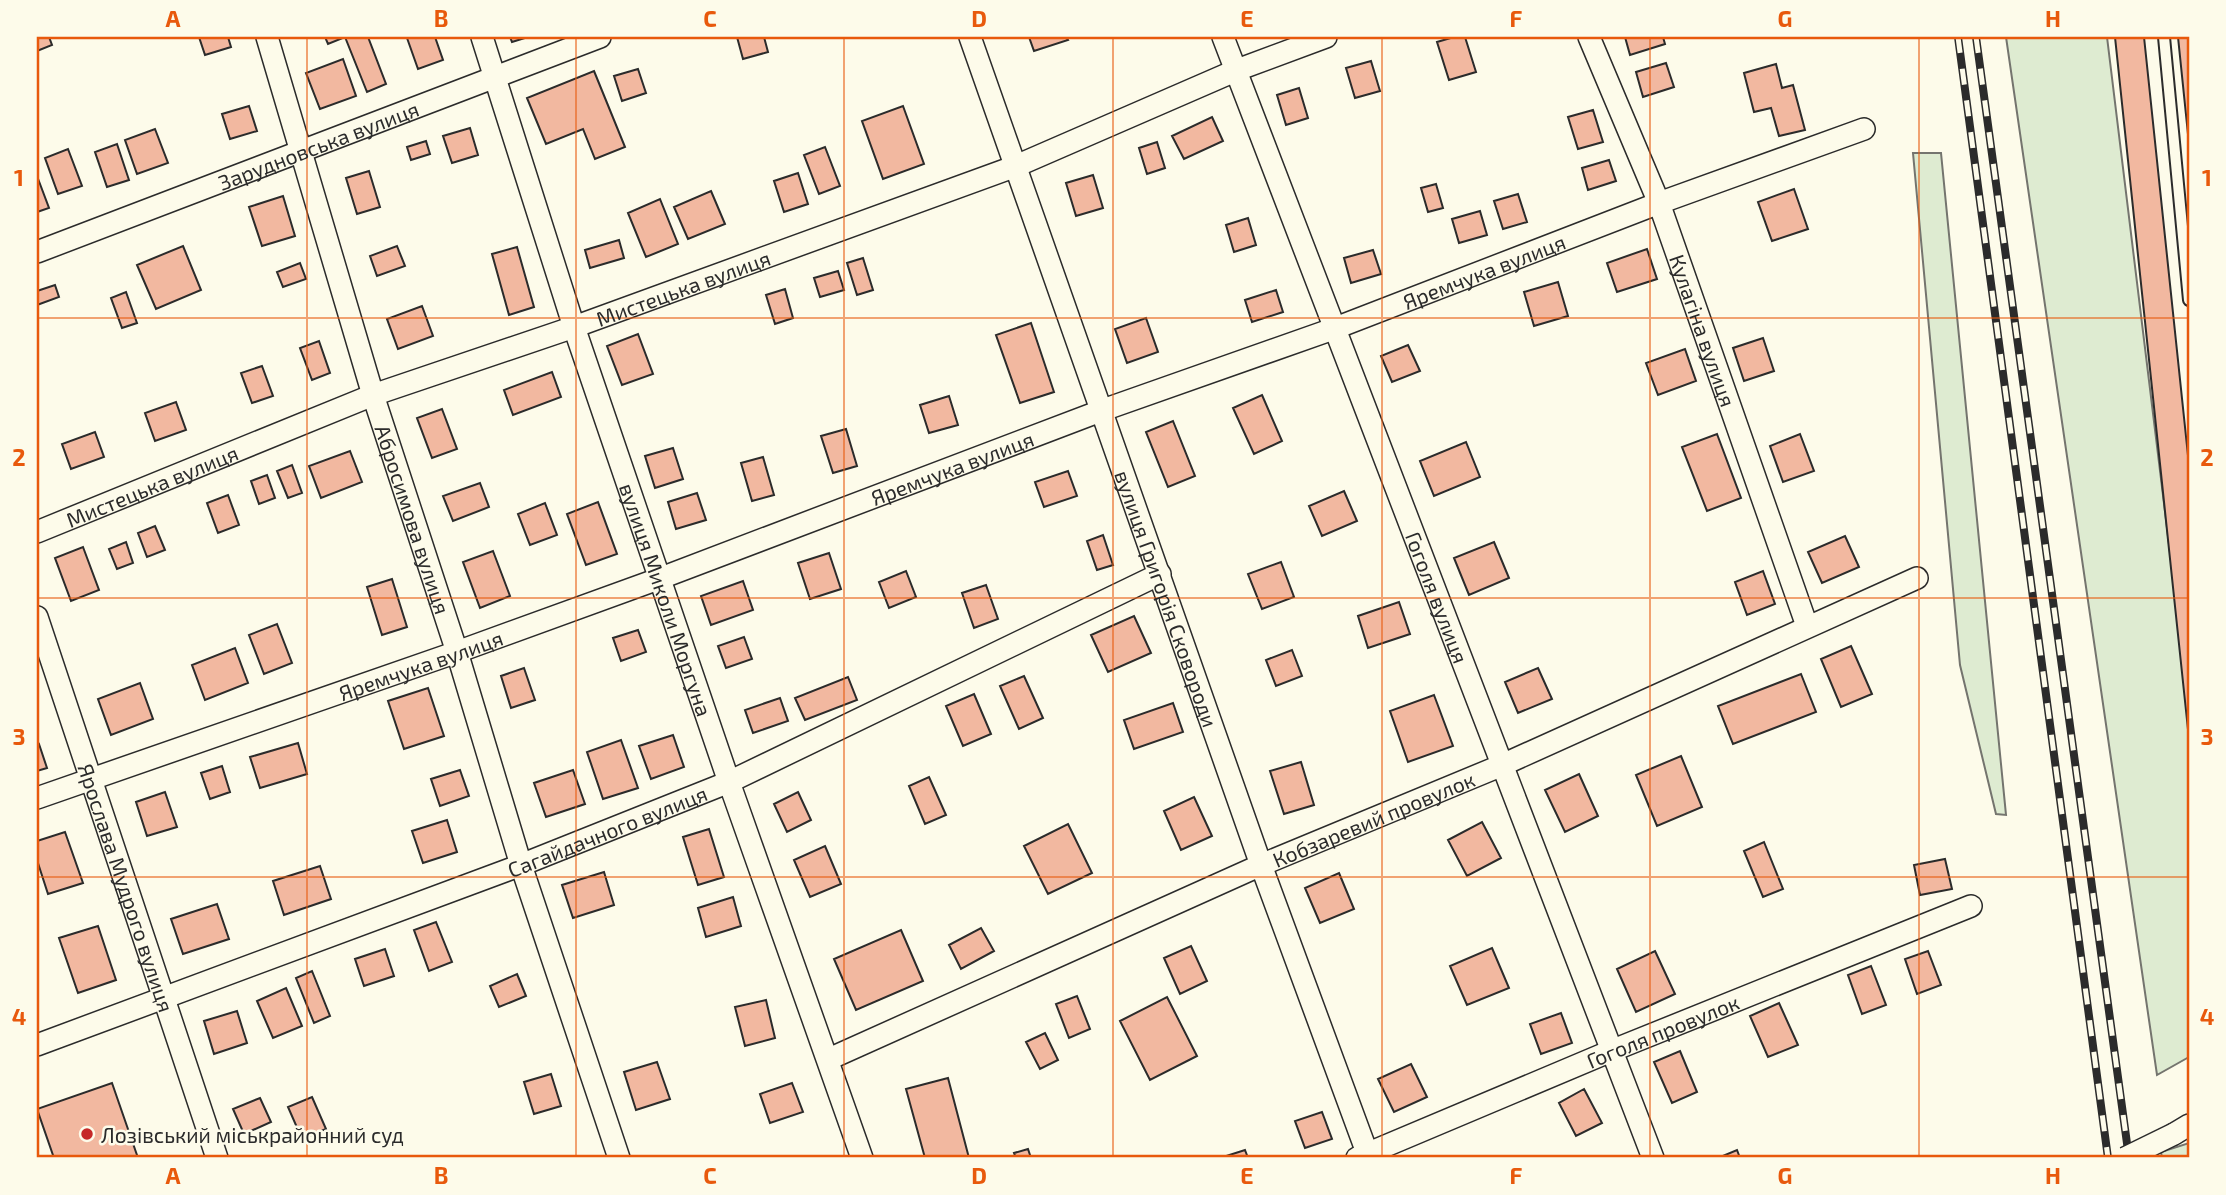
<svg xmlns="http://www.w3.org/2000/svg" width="2226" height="1195" font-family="'Exo 2',sans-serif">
<rect width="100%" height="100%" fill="#fdfbea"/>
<path fill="#deebd1" stroke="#74746e" stroke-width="2" d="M2006 37H2107L2189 708V1057L2157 1075Z
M1913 153H1941L2006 815 1996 814 1960 665Z
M2189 1143V1158H2162L2161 1152Z"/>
<path fill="#f2b8a0" stroke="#2b2b2b" stroke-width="2" d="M37 37H49L52 45 37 51Z
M199 37H228L231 47 205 55Z
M325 37H368L386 84 367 92 345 37 328 44Z
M410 37H435L443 60 418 69 407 38Z
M510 37H528L512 42Z
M737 37H764L768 52 743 59Z
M1029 37H1066L1068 40 1034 51Z
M1454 37H1465L1476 72 1449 80 1437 42Z
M1625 37H1663L1665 44 1630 55Z
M2115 37H2144L2189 465V739Z
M2178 37H2189V144Z
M343 59 356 96 320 109 306 73Z
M1371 61 1380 91 1355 98 1346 68Z
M1666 63 1674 87 1643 97 1636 72Z
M1776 64 1782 88 1793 85 1805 130 1779 136 1771 108 1754 112 1744 73Z
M638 69 646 93 622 101 614 76Z
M594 71 625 147 595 159 583 129 546 144 527 98Z
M1299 88 1308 118 1286 125 1277 95Z
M249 106 257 131 230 139 222 114Z
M903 106 924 164 883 179 862 121Z
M1593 110 1603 142 1578 149 1568 117Z
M1212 117 1223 141 1184 159 1172 136Z
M470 128 478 155 452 163 443 136Z
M155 129 168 163 137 174 125 140Z
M426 141 430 154 411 160 407 147Z
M1157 142 1165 168 1147 174 1139 148Z
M117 144 129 180 107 187 95 152Z
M825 147 840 186 819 194 804 155Z
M68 149 82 186 58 194 45 158Z
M1609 160 1616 181 1588 190 1582 168Z
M369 171 380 207 357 214 346 178Z
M798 173 808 204 784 212 774 181Z
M1093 175 1103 208 1076 216 1066 183Z
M37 176 49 208 37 212Z
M1436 184 1443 208 1428 212 1421 188Z
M1794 189 1808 229 1772 241 1758 202Z
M711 191 725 224 688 239 674 207Z
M1518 194 1527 222 1503 229 1494 201Z
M283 196 295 236 262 246 249 207Z
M660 199 678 244 646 257 628 213Z
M1480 211 1487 235 1459 243 1452 219Z
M1248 218 1256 245 1234 252 1226 225Z
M619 240 624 258 590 268 585 250Z
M183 246 201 290 156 309 137 265Z
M397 246 405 266 377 276 370 256Z
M517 247 534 307 509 315 492 254Z
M1647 249 1657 279 1617 292 1607 263Z
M1373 250 1381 274 1351 283 1344 258Z
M863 258 873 290 857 295 847 263Z
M300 263 306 279 283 287 277 272Z
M838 271 844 290 820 297 814 278Z
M1558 282 1568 316 1534 326 1524 292Z
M55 285 59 297 37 305V291Z
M785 289 793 318 775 324 766 295Z
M1276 290 1283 312 1252 322 1245 300Z
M126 292 137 323 122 328 111 298Z
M422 306 433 336 398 349 387 319Z
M1146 318 1158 352 1127 363 1115 329Z
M1031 323 1054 392 1020 403 996 335Z
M638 334 653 374 622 385 607 346Z
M1763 338 1774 371 1744 381 1733 348Z
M319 341 330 373 312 380 300 348Z
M1408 345 1420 371 1392 382 1381 356Z
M1685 349 1696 381 1658 395 1646 363Z
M262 366 273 396 252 403 241 373Z
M552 372 561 397 513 415 504 390Z
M1262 395 1282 441 1254 454 1233 408Z
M949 396 958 425 929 433 920 405Z
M176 402 186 430 155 441 145 413Z
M442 409 457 449 432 458 417 418Z
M1173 421 1195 476 1168 487 1146 432Z
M846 429 857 466 833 473 821 436Z
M95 432 104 457 71 469 62 444Z
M1717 434 1741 498 1707 511 1682 447Z
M1800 434 1814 471 1783 482 1770 446Z
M1466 442 1480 477 1434 496 1420 461Z
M673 448 683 479 655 488 645 456Z
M350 451 362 482 321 498 309 466Z
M763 457 774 495 752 501 741 463Z
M292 465 302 493 288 498 277 471Z
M1068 471 1077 496 1044 507 1035 482Z
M267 475 275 498 259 504 251 481Z
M480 483 489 507 453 521 443 496Z
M1344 491 1357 521 1322 536 1309 506Z
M697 493 706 520 676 529 668 502Z
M228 495 239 525 218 533 207 503Z
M598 502 617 554 586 565 567 514Z
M545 503 557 535 530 545 518 514Z
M155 526 165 550 147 557 138 533Z
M1103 535 1113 565 1097 570 1087 541Z
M1845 536 1859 567 1822 583 1808 552Z
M126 542 133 563 117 569 109 549Z
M1494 542 1509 578 1469 595 1454 558Z
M83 547 99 590 71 601 55 558Z
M493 551 510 596 480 608 463 562Z
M829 553 841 589 810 599 798 563Z
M1281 562 1294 597 1262 609 1248 574Z
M906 571 916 597 889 608 879 582Z
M1763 571 1775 604 1747 615 1735 582Z
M392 579 407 627 382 635 367 587Z
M743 581 753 610 711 625 701 596Z
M986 585 998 619 974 628 962 593Z
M1399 602 1410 634 1368 648 1358 616Z
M1134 616 1151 653 1108 672 1091 635Z
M277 624 292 663 264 674 249 635Z
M638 630 646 652 621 661 613 638Z
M744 637 752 659 726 668 718 646Z
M1851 646 1872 694 1841 707 1821 659Z
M235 648 248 683 205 700 192 665Z
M1292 650 1302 676 1276 686 1266 660Z
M524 668 535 700 511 708 501 676Z
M1538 668 1552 699 1518 713 1505 682Z
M1801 674 1816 712 1733 744 1718 706Z
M1024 676 1043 718 1019 729 1000 686Z
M848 677 857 700 805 720 795 698Z
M140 683 153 719 111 735 98 699Z
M428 688 444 736 404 749 388 701Z
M974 694 991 734 963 746 946 706Z
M1434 695 1453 746 1408 762 1390 711Z
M780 698 788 721 753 733 745 710Z
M1173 703 1183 732 1134 749 1124 720Z
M673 735 684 767 651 779 639 746Z
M621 740 638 788 603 799 587 752Z
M298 743 307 774 260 788 250 757Z
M39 744 47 768 37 771V745Z
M1681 756 1702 807 1657 826 1636 775Z
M1301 762 1314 805 1284 814 1270 771Z
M222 766 230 792 210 799 201 773Z
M460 770 469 796 440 806 431 779Z
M573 770 585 804 546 817 534 783Z
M1579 774 1598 816 1565 832 1545 790Z
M929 777 946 815 925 824 909 786Z
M165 792 177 827 147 836 136 802Z
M798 792 811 820 787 832 774 804Z
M1194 797 1212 836 1181 850 1164 811Z
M447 820 457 852 423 863 412 831Z
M1482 822 1501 858 1467 876 1448 840Z
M1068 824 1092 873 1048 894 1024 846Z
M709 829 724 877 698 885 683 837Z
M65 832 83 883 48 894 37 860V841Z
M1764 842 1783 889 1763 897 1744 851Z
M825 846 841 884 810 897 794 860Z
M1945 859 1952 889 1920 895 1914 865Z
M320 866 331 899 284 915 273 881Z
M604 872 614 905 573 918 562 885Z
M1339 873 1354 909 1320 923 1305 888Z
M733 897 741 926 706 937 698 908Z
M217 904 229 939 183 954 171 919Z
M436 922 452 962 429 971 414 930Z
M98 926 116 980 78 993 59 938Z
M981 928 994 951 961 969 949 945Z
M901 930 923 981 856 1010 834 959Z
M1191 946 1207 981 1180 994 1164 958Z
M1492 948 1509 988 1467 1005 1450 966Z
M385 949 394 976 364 986 355 959Z
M1655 951 1675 994 1636 1012 1617 969Z
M1928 951 1941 985 1917 994 1905 959Z
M1871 966 1886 1005 1862 1014 1848 975Z
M312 971 330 1016 314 1023 296 978Z
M517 974 526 996 499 1007 490 986Z
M286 988 302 1026 273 1038 257 1001Z
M1077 996 1090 1029 1069 1038 1056 1004Z
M1167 997 1197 1056 1150 1080 1120 1021Z
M766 1000 775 1038 745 1046 735 1007Z
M1779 1003 1798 1045 1768 1057 1750 1016Z
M237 1011 247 1043 214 1054 204 1021Z
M1561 1013 1572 1043 1541 1054 1530 1024Z
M1045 1033 1058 1060 1040 1069 1026 1042Z
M1680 1051 1697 1092 1672 1103 1654 1062Z
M657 1062 670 1099 636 1110 624 1072Z
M1411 1064 1427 1097 1394 1112 1378 1079Z
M551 1074 561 1106 534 1114 524 1082Z
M948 1078 969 1158H925L906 1089Z
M112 1083 138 1158H54L37 1109Z
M792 1083 803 1112 770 1123 760 1094Z
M1584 1089 1602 1123 1576 1136 1559 1103Z
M312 1097 326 1129 302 1139 288 1107Z
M260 1098 271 1122 244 1134 233 1109Z
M1322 1112 1332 1139 1305 1148 1295 1121Z
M1028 1149 1031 1158H1016L1014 1153Z
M1245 1150 1248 1158H1220Z
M1737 1150 1740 1158H1718Z"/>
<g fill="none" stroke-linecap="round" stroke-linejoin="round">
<defs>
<path id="lane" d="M2164 37 2189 300"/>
<g id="street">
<path id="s1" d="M267 37 373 395 457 652 521 865 619 1158"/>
<path id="s2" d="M482 37 574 327 729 782 862 1158"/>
<path id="s3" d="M970 37 1261 865 1369 1158"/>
<path id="s4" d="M1223 37 1653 1158"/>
<path id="s5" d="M1589 37 1659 203 1807 626"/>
<path id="s6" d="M37 252 600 37"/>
<path id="s7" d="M37 532 373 395 574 327 1016 166 1237 70 1326 37"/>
<path id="s8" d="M37 617 217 1158"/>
<path id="s9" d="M37 798 457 652 661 578 1103 410 1333 329 1659 203 1864 129"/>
<path id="s10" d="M37 1045 521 865 729 782 1160 574"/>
<path id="s11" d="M829 1059 1261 865 1500 766 1917 578"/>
<path d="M2174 1134 2189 1125"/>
<path id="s12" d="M1357 1158 1611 1051 1971 906"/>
</g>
</defs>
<use href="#lane" stroke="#2b2b2b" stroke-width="14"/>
<use href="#street" stroke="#2b2b2b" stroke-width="24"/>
<use href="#lane" stroke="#fdfbea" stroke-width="10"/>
<use href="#street" stroke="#fdfbea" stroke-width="21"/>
<defs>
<path id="rail" d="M1958 37 2108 1158
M1976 37 2129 1158"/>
</defs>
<use href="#rail" stroke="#2b2b2b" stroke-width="8"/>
<use href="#rail" stroke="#fdfbea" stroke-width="5" stroke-dasharray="16" stroke-linecap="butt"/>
<defs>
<path id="street-bridge" d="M2125 1158 2174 1134"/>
</defs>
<use href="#street-bridge" stroke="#2b2b2b" stroke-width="24" stroke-linecap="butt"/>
<use href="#street-bridge" stroke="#fdfbea" stroke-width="21"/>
</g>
<path fill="none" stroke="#e8590c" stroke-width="2" stroke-opacity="0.55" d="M307 37V1158M576 37V1158M844 37V1158M1113 37V1158M1382 37V1158M1650 37V1158M1919 37V1158M37 318H2189M37 598H2189M37 877H2189"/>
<circle fill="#c62828" stroke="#fdfbea" stroke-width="2.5" cx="87" cy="1134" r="7"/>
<g text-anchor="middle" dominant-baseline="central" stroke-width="5" stroke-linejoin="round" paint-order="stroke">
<g font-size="21" fill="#2b2b2b" stroke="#fdfbea">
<text stroke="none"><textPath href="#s6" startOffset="301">Зарудновська вулиця</textPath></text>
<text stroke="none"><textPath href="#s9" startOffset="1540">Яремчука вулиця</textPath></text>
<text stroke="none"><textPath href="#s7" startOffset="691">Мистецька вулиця</textPath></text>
<text stroke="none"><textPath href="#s5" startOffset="315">Кулагіна вулиця</textPath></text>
<text stroke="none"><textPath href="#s9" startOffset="973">Яремчука вулиця</textPath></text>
<text stroke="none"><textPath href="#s7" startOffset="124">Мистецька вулиця</textPath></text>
<text stroke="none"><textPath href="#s1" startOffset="504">Абросимова вулиця</textPath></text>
<text stroke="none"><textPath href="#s3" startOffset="595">вулиця Григорія Сковороди</textPath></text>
<text stroke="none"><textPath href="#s4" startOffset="600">Гоголя вулиця</textPath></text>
<text stroke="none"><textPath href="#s2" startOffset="592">вулиця Миколи Моргуна</textPath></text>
<text stroke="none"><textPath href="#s9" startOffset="406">Яремчука вулиця</textPath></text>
<text stroke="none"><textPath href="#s11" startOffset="595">Кобзаревий провулок</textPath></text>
<text stroke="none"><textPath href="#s10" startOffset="609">Сагайдачного вулиця</textPath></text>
<text stroke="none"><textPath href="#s8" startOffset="285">Ярослава Мудрого вулиця</textPath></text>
<text stroke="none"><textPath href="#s12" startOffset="331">Гоголя провулок</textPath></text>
</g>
<g font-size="21" fill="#2b2b2b" stroke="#fdfbea" text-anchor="start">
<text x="101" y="1134">Лозівський міськрайонний суд</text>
</g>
</g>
<rect width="2226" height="1195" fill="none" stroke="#fdfbea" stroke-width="77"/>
<rect x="38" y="38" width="2150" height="1118" fill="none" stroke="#e8590c" stroke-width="2.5"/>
<g font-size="23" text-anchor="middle" font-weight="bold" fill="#e8590c">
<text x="173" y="27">A</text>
<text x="441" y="27">B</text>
<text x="710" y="27">C</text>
<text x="979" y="27">D</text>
<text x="1247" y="27">E</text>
<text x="1516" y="27">F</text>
<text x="1785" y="27">G</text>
<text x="2053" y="27">H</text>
<text x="19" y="186">1</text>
<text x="2207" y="186">1</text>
<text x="19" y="466">2</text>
<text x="2207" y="466">2</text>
<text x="19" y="745">3</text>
<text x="2207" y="745">3</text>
<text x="19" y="1025">4</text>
<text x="2207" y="1025">4</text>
<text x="173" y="1184">A</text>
<text x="441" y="1184">B</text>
<text x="710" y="1184">C</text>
<text x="979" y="1184">D</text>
<text x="1247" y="1184">E</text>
<text x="1516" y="1184">F</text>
<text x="1785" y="1184">G</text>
<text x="2053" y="1184">H</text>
</g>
</svg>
